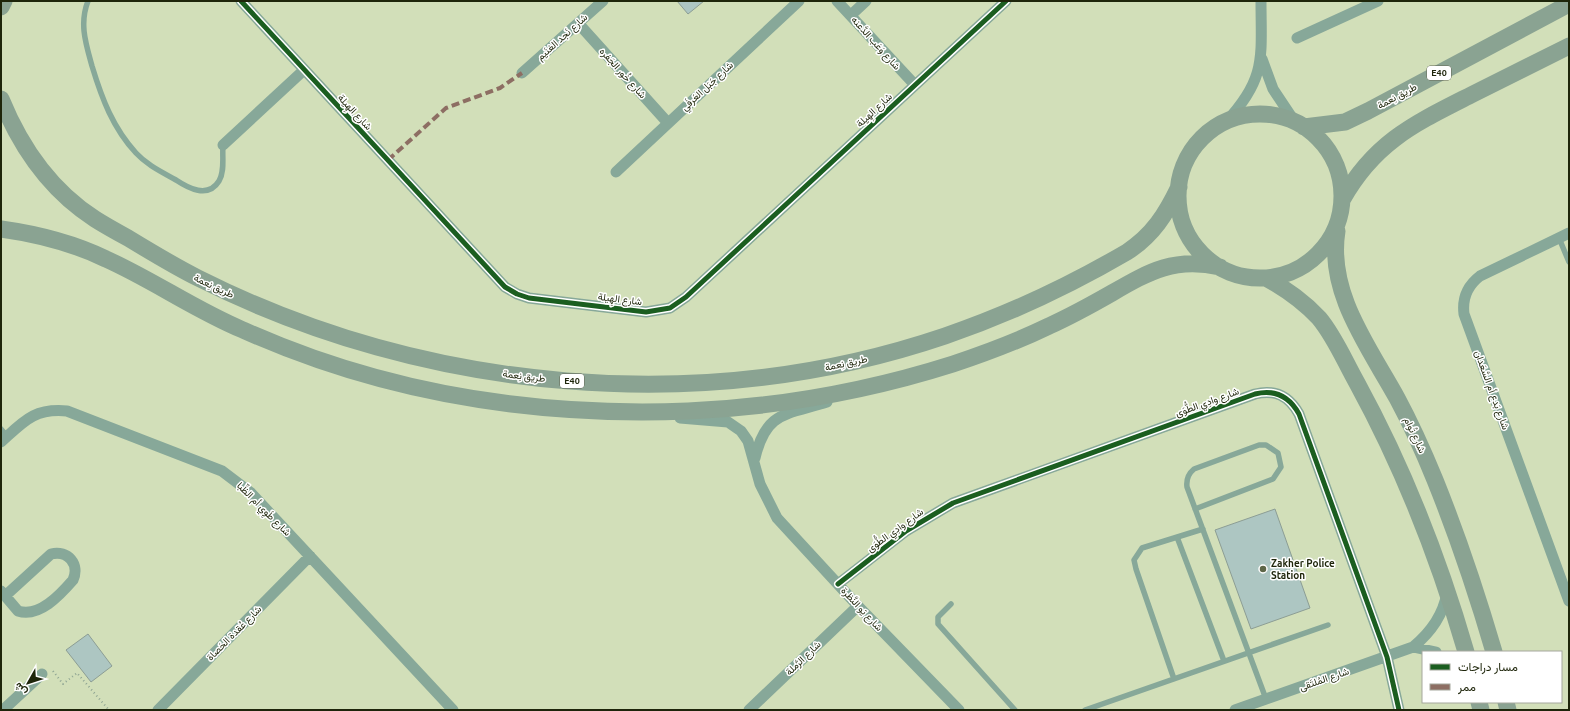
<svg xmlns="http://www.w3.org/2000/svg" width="1570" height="711" font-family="Ubuntu,Vazirmatn,sans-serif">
<rect width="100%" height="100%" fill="#d2dfb9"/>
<path fill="#adc6c2" stroke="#8c9d94" d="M677 1H704L688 14Z
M1275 509 1310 608 1251 629 1215 530Z
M88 634 112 666 91 682 66 650Z"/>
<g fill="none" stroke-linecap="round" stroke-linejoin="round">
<path stroke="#8ea492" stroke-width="2" stroke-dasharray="1 3" stroke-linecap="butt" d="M53 671 63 684 77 673 109 710"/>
<path stroke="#87a899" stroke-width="5.5" d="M88 1C79 24 86 44 92 66 102 99 113 128 136 153 147 165 162 172 176 180 188 188 208 199 219 181 225 171 222 157 223 145
M1559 238 1569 262
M1 429 7 436
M1195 509 1273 479 1281 467 1278 453 1266 445H1259L1194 469C1188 474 1186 479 1187 487L1266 699
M1177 537 1224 661
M951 604 938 617V624L1015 710
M1174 679 1136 569 1134 560 1142 548 1203 529
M1085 710 1328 625"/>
<path stroke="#87a899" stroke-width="11" d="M241 1 505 287 517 294 529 298 646 312 670 308 686 297 1006 1
M837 1 915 85
M851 15 866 1
M578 23 668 123
M1297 38 1378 1
M1262 59 1273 89 1295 122
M522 73 603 1
M1226 122C1267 78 1261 57 1261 1
M223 145 304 70
M616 172 799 1
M1569 233 1480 276C1467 286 1462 298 1464 314L1569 601
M680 418 728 422 741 431 748 441 760 484 777 518 858 606 959 710
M1 442C24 421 34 408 67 411L222 471 251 493 453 710
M755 458C766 411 786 415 827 402
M838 584 906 531 953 503 1255 394C1275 389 1289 396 1299 414L1387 657 1399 710
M1 591 18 611C39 618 60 595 73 580 80 564 68 550 51 554L5 596
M1413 647 1436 652
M3 710 42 674
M158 710 310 556
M749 710 858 606
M1235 710 1413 647C1430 633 1443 616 1447 593"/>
<path stroke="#8aa392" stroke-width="17" d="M1 7 4 1
M1 99C21 148 50 190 95 219 106 226 117 232 128 238 151 252 174 266 198 278 427 393 703 418 945 336 1009 314 1069 286 1127 252 1153 235 1166 214 1179 187
M1178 196a82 82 0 1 1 164 0a82 82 0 1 1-164 0Z
M1304 127 1345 122 1368 111 1569 4
M1342 200C1375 141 1416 123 1473 94 1505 78 1537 62 1569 46
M1 229C37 234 73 243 106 259 153 280 195 310 243 330 383 393 534 417 688 411 778 407 868 391 953 364 986 353 1018 341 1049 326 1071 316 1091 305 1112 293 1150 271 1175 257 1220 267
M1337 231C1327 293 1369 347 1397 398 1411 424 1424 453 1435 480 1458 537 1477 594 1494 652
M1266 278C1286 289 1303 301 1319 318 1335 337 1345 362 1357 383 1404 469 1439 559 1466 652
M1479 702 1481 710
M1506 702 1508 710"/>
<path stroke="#8d6e63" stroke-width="4" stroke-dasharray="8 4" stroke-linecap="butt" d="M388 160 446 108 500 88 522 73"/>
<defs>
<path id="cycleway" d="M241 1 505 287 517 294 529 298 646 312 670 308 686 297 1006 1
M838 584 906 531 953 503 1255 394C1275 389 1289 396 1299 414L1387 657 1399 710"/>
</defs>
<use href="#cycleway" stroke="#fff" stroke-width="8"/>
<use href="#cycleway" stroke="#1b5e20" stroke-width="5"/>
</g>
<circle fill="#5d6647" stroke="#fff" stroke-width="1.5" cx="1263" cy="569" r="4"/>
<g text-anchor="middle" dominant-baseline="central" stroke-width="3" stroke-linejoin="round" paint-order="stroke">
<g fill="#fff" stroke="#626654" stroke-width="1">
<rect x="1427" y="66" width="24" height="14" rx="3"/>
<rect x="560" y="374" width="24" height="14" rx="3"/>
</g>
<g font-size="9" font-weight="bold" fill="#1e250a">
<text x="1439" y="73">E40</text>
<text x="572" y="381">E40</text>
</g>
<g font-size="10" fill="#1e250a" stroke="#fff">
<text transform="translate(562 37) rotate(-42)">شارع نَجد الغنَيم</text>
<text transform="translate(876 43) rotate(48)">شارع وَعَب الدَّعنه</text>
<text transform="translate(623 73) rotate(48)">شارع خُور الجَفره</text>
<text transform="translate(707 86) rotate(-43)">شارع جَبَل العَرفَي</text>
<text transform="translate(1397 96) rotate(-28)">طريق نِعمة</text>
<text transform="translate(874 110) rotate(-43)">شارع الهِيلة</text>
<text transform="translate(355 112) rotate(47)">شارع الهِيلة</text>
<text transform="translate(214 286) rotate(25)">طريق نِعمة</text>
<text transform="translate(620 299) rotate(7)">شارع الهِيلة</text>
<text transform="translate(846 363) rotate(-12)">طريق نِعمة</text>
<text transform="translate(524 376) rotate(7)">طريق نِعمة</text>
<text transform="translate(1492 390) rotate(70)">شارع بَدع أم السَّعَدان</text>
<text transform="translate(1207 402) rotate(-20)">شارع وادِي الطُّوَى</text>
<text transform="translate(1415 435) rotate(65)">شارع تُوام</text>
<text transform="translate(264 509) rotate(45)">شارع طَوِي أم الظِّبا</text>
<text transform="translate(895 530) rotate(-36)">شارع وادِي الطُّوَى</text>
<text transform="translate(862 609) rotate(47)">شارع يَو النَّظرة</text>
<text transform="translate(234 633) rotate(-45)">شارع عُقدة الحَصاة</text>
<text transform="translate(803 658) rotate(-44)">شارع الرَّملة</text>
<text transform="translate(1324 679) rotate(-19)">شارع المُلتَقى</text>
</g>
<g font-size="10" font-weight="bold" fill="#1e250a" stroke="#fff" text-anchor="start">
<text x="1271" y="563">Zakher Police<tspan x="1271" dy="12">Station</tspan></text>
</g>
</g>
<rect width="1570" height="711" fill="none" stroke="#1e250a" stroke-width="4"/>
<rect x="1422" y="651" width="140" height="52" fill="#ffffff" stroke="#a5a89d"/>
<rect x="1430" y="664" width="20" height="6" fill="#1b5e20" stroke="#a5a89d"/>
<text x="1458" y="671" font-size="12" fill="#1e250a">مسار دراجات</text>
<rect x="1430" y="684" width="20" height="6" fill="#8d6e63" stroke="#a5a89d"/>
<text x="1458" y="691" font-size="12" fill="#1e250a">ممر</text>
<g transform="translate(28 683) rotate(231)" stroke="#ffffff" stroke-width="3" paint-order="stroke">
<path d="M0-3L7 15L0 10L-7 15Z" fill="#1e250a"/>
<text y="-6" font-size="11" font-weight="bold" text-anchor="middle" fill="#1e250a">ش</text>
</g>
</svg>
